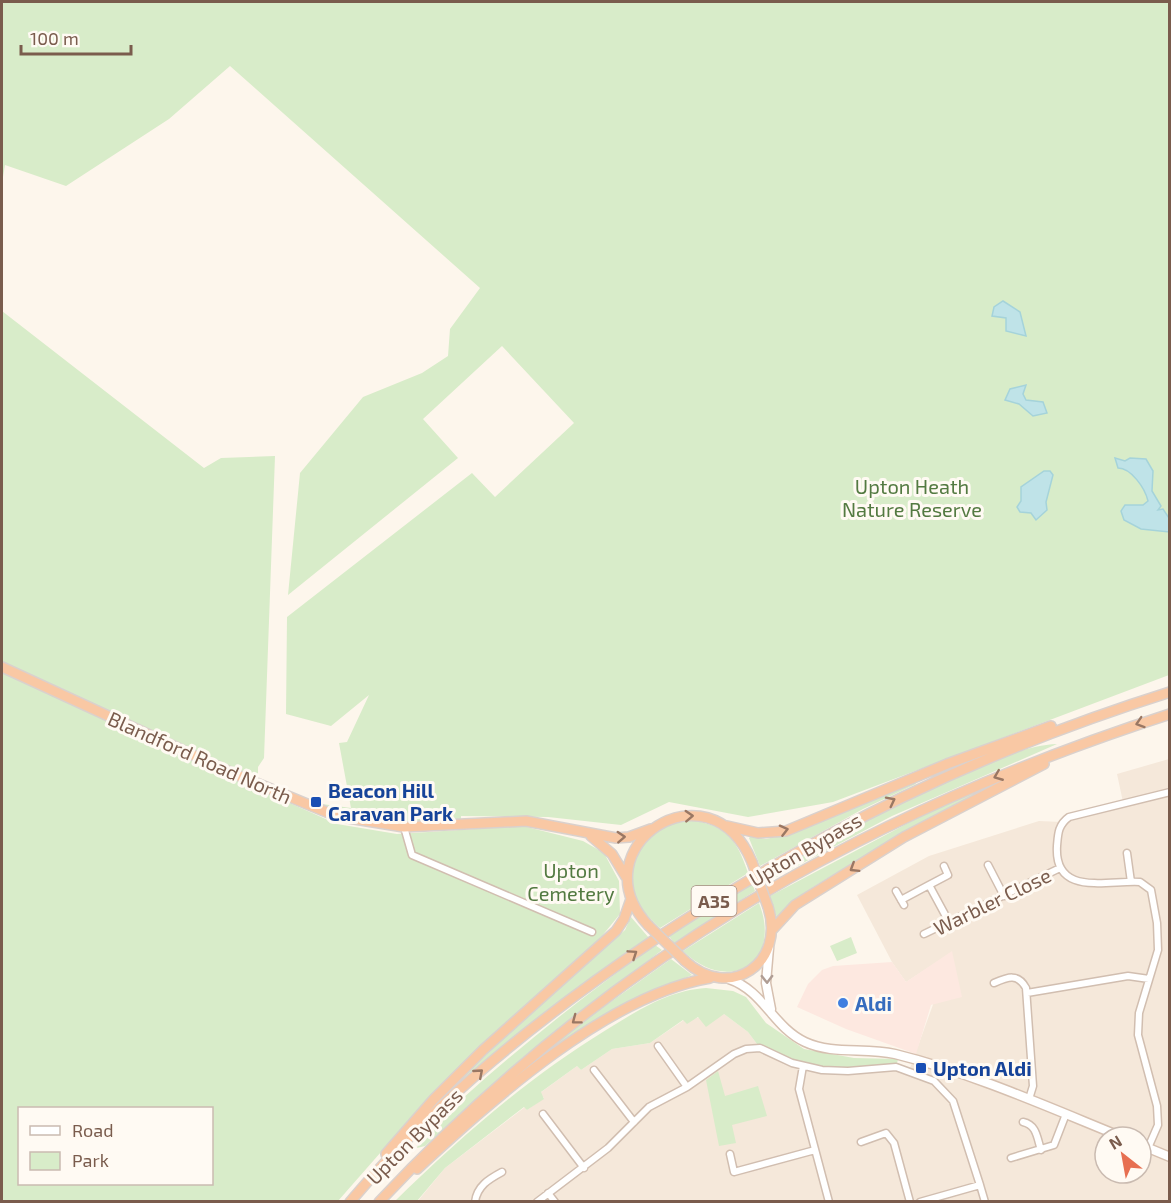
<svg xmlns="http://www.w3.org/2000/svg" width="1171" height="1203" font-family="'Exo 2',sans-serif">
<rect width="100%" height="100%" fill="#fdf6ec"/>
<path fill="#f5e8da" fill-rule="evenodd" d="M1169 759V1201L417 1202 445 1168 525 1107 527 1110 544 1098 540 1093 577 1066 581 1070 612 1049 650 1043 684 1020 724 1014 748 1032 760 1048 909 1071 952 952 906 982 892 962 857 895 929 856 1039 821 1062 822 1123 802 1117 774ZM1105 1137H1141V1173H1105Z"/>
<path fill="#fde8e0" d="M952 951 962 997 931 1005 916 1054 846 1029 797 1007 808 984 822 970 833 966 892 962 906 982Z"/>
<path fill="#d8ecc9" fill-rule="evenodd" d="M2 2H1169V675L833 802 748 817 669 802 621 825 548 817 461 816V822C415 824 364 827 322 804L351 808 339 743 347 742 369 695 331 726 286 714 287 617 472 473 495 497 574 423 502 346 423 419 458 458 288 595 300 473 363 397 422 373 448 356 450 329 480 288 230 66 169 119 66 186 5 165 2 183Z
M2 311 204 468 221 458 275 456 264 758 258 767V789L337 824 397 834 523 826 583 841 604 853 619 881 620 914 597 942 438 1087 338 1201H2ZM20 1108H212V1184H20Z
M1057 744 892 816 765 883 763 876C834 837 904 798 979 767 1005 757 1029 745 1057 744Z
M915 782 916 784 863 809 760 866 749 838 751 836 766 839 785 835Z
M990 784 991 787C939 815 887 842 836 873 815 886 792 898 777 918L770 896 912 821Z
M689 820C726 825 737 839 748 873L660 928C651 920 642 911 637 900 619 862 652 824 689 820Z
M752 883 755 891 674 943 669 936Z
M759 903C783 964 728 995 683 951Z
M631 917 649 938 564 999 449 1094 447 1092 537 1007 625 930Z
M851 937 857 953 837 961 830 946Z
M655 945 662 950 522 1058 425 1146 417 1148 420 1138C494 1067 572 1004 655 945Z
M671 959 692 975 648 994 529 1070 525 1068 588 1018Z
M706 988 733 991 746 997 766 1023 804 1049 854 1058 898 1059 896 1067 848 1071 803 1066 760 1048 748 1032 724 1014 706 1027 698 1017 687 1024 683 1020 650 1043 612 1049 581 1070 577 1066 541 1092 544 1099 527 1110 524 1107 445 1168 417 1201 394 1202C461 1137 526 1079 606 1030 637 1011 669 990 706 988Z
M718 1071 725 1096 758 1086 767 1116 732 1125 736 1143 719 1146 706 1080Z"/>
<path fill="#bfe3e8" stroke="#a5d3da" stroke-width="1.5" d="M1003 301 1020 312 1026 336 1006 331V318L992 316 994 307Z
M1026 385 1023 394 1026 400 1043 402 1047 413 1033 416 1019 404 1005 400 1010 389Z
M1115 458 1125 461 1130 458 1146 459 1153 471 1152 491 1161 506 1158 510 1163 509 1169 518V532L1141 529 1124 520 1121 511 1125 505H1143L1148 501C1145 488 1131 468 1118 468Z
M1044 471H1050L1053 475 1046 502 1047 510 1036 520 1031 513 1020 512 1017 507 1021 501V487Z"/>
<g fill="none" stroke-linecap="round" stroke-linejoin="round">
<defs>
<path id="minor" d="M404 827 412 855 592 932
M1127 853 1131 882
M988 865 1004 896
M929 885 948 875 944 866
M896 891 904 905
M901 900 929 885 949 922
M924 934 1060 868
M994 983C1008 977 1018 973 1026 988L1033 1086 1029 1099
M1027 993 1128 976 1149 979
M658 1046 687 1087
M803 1066 799 1089 829 1202
M594 1070 634 1122
M543 1114 584 1168
M1023 1122C1037 1125 1037 1138 1041 1150
M861 1142 886 1133 894 1143 910 1202
M1148 1148 1158 1125 1157 1106 1138 1035 1139 1013 1158 950 1157 923 1151 890 1140 882C1107 880 1054 897 1057 846 1058 834 1058 825 1069 817L1170 792
M730 1154 734 1172 815 1150
M1011 1158 1054 1145 1066 1114
M548 1193 555 1202
M475 1202C477 1186 489 1179 502 1172
M537 1202 608 1148 649 1107 687 1087 734 1054 746 1049 760 1048 792 1063 822 1070 848 1071 896 1067 934 1081 953 1101 980 1185
M920 1202 980 1185 985 1202"/>
<path id="secondary" d="M769 948 766 983 771 1009
M729 979C764 991 773 1027 805 1042 833 1055 865 1047 895 1054 972 1073 1048 1107 1122 1137
M1141 1145 1170 1157"/>
<path id="trunk" d="M2 667 232 773 336 816 404 827 526 821 616 838 629 837 651 829
M727 826 758 833 786 831 947 764 1051 726
M591 836 612 854 626 877
M648 925C577 847 709 760 752 862
M773 929 795 905 904 837 1044 764
M685 961C730 1002 786 963 768 907
M386 1154 434 1099 483 1050 616 931 624 919 631 899
M417 1169C492 1100 608 995 710 978
M350 1202C437 1099 543 1015 654 940 820 830 979 752 1170 692
M379 1202C603 963 860 814 1170 714"/>
</defs>
<use href="#minor" stroke="#d1beb0" stroke-width="9"/>
<use href="#secondary" stroke="#d6c0b0" stroke-width="11"/>
<use href="#trunk" stroke="#dad1cd" stroke-width="12"/>
<use href="#minor" stroke="#fff" stroke-width="6"/>
<use href="#secondary" stroke="#fff" stroke-width="8"/>
<use href="#trunk" stroke="#f9c8a4" stroke-width="9"/>
<defs>
<path id="trunk-bridge" d="M752 862 768 907
M648 925 685 961"/>
</defs>
<use href="#trunk-bridge" stroke="#dad1cd" stroke-width="12" stroke-linecap="butt"/>
<use href="#trunk-bridge" stroke="#f9c8a4" stroke-width="9"/>
</g>
<defs><path id="oneway-chevron" d="M-2-3.5L2.5 0L-2 3.5" fill="none" stroke-width="1.6" stroke-linecap="round" stroke-linejoin="round" transform="scale(1.5)"/></defs>
<g stroke="#9a7763">
<use href="#oneway-chevron" transform="translate(1140 723) rotate(162)"/>
<use href="#oneway-chevron" transform="translate(998 776) rotate(158)"/>
<use href="#oneway-chevron" transform="translate(891 801) rotate(-27)"/>
<use href="#oneway-chevron" transform="translate(689 816) rotate(-3)"/>
<use href="#oneway-chevron" transform="translate(784 830) rotate(-14)"/>
<use href="#oneway-chevron" transform="translate(621 837) rotate(-3)"/>
<use href="#oneway-chevron" transform="translate(854 868) rotate(148)"/>
<use href="#oneway-chevron" transform="translate(633 954) rotate(-34)"/>
<use href="#oneway-chevron" transform="translate(576 1020) rotate(143)"/>
<use href="#oneway-chevron" transform="translate(479 1073) rotate(-41)"/>
</g>
<use stroke="#af9d94" href="#oneway-chevron" transform="translate(767 979) rotate(89)"/>
<g fill="#1a4fb4" stroke="#fffaf3" stroke-width="2">
<rect x="310" y="796" width="12" height="12" rx="3"/>
<rect x="915" y="1062" width="12" height="12" rx="3"/>
</g>
<circle fill="#3f7fe0" stroke="#fffaf3" stroke-width="2" cx="843" cy="1003" r="6"/>
<g text-anchor="middle" dominant-baseline="central" stroke-width="6" stroke-linejoin="round" paint-order="stroke">
<rect fill="#fffaf3" stroke="#a28b7f" stroke-width="1.5" x="691.5" y="886" width="45" height="30" rx="4.5"/>
<g font-size="18" font-weight="bold" fill="#7a5c4d">
<text x="714" y="901">A35</text>
</g>
<g font-size="20" fill="#537a41" stroke="#fffaf3">
<text x="912" y="486">Upton Heath<tspan x="912" dy="23">Nature Reserve</tspan></text>
<text x="571" y="870">Upton<tspan x="571" dy="23">Cemetery</tspan></text>
</g>
<g font-size="20" fill="#7a5c4d" stroke="#fffaf3">
<text transform="translate(200 757) rotate(24)">Blandford Road North</text>
<text transform="translate(805 849) rotate(-30)">Upton Bypass</text>
<text transform="translate(992 901) rotate(-26)">Warbler Close</text>
<text transform="translate(414 1136) rotate(-45)">Upton Bypass</text>
</g>
<g font-size="20" font-weight="bold" fill="#164399" stroke="#fffaf3" text-anchor="start">
<text x="328" y="790">Beacon Hill<tspan x="328" dy="23">Caravan Park</tspan></text>
<text x="933" y="1068">Upton Aldi</text>
</g>
<g font-size="20" font-weight="bold" fill="#366cbe" stroke="#fffaf3" text-anchor="start">
<text x="855" y="1003">Aldi</text>
</g>
</g>
<rect width="1171" height="1203" fill="none" stroke="#7a5c4d" stroke-width="6"/>
<rect x="18" y="1107" width="195" height="78" fill="#fffaf3" stroke="#cabbb1" stroke-width="1.5"/>
<rect x="30" y="1126" width="30" height="9" fill="#ffffff" stroke="#cabbb1" stroke-width="1.5"/>
<text x="72" y="1137" font-size="18" fill="#7a5c4d">Road</text>
<rect x="30" y="1152" width="30" height="18" fill="#d8ecc9" stroke="#cabbb1" stroke-width="1.5"/>
<text x="72" y="1167" font-size="18" fill="#7a5c4d">Park</text>
<g transform="translate(1123 1155) rotate(329)"><circle r="28" fill="#fffaf3" stroke="#cabbb1" stroke-width="1.5"/>
<path d="M0-4.5L10 22L0 15L-10 22Z" fill="#e76f51"/>
<text y="-9" font-size="16" font-weight="bold" text-anchor="middle" fill="#7a5c4d">N</text>
</g>
<path d="M21 45v9h110v-9" fill="none" stroke="#7a5c4d" stroke-width="3"/>
<text x="30" y="45" font-size="18" fill="#7a5c4d" stroke="#fffaf3" stroke-width="4.5" paint-order="stroke">100 m</text>
</svg>
